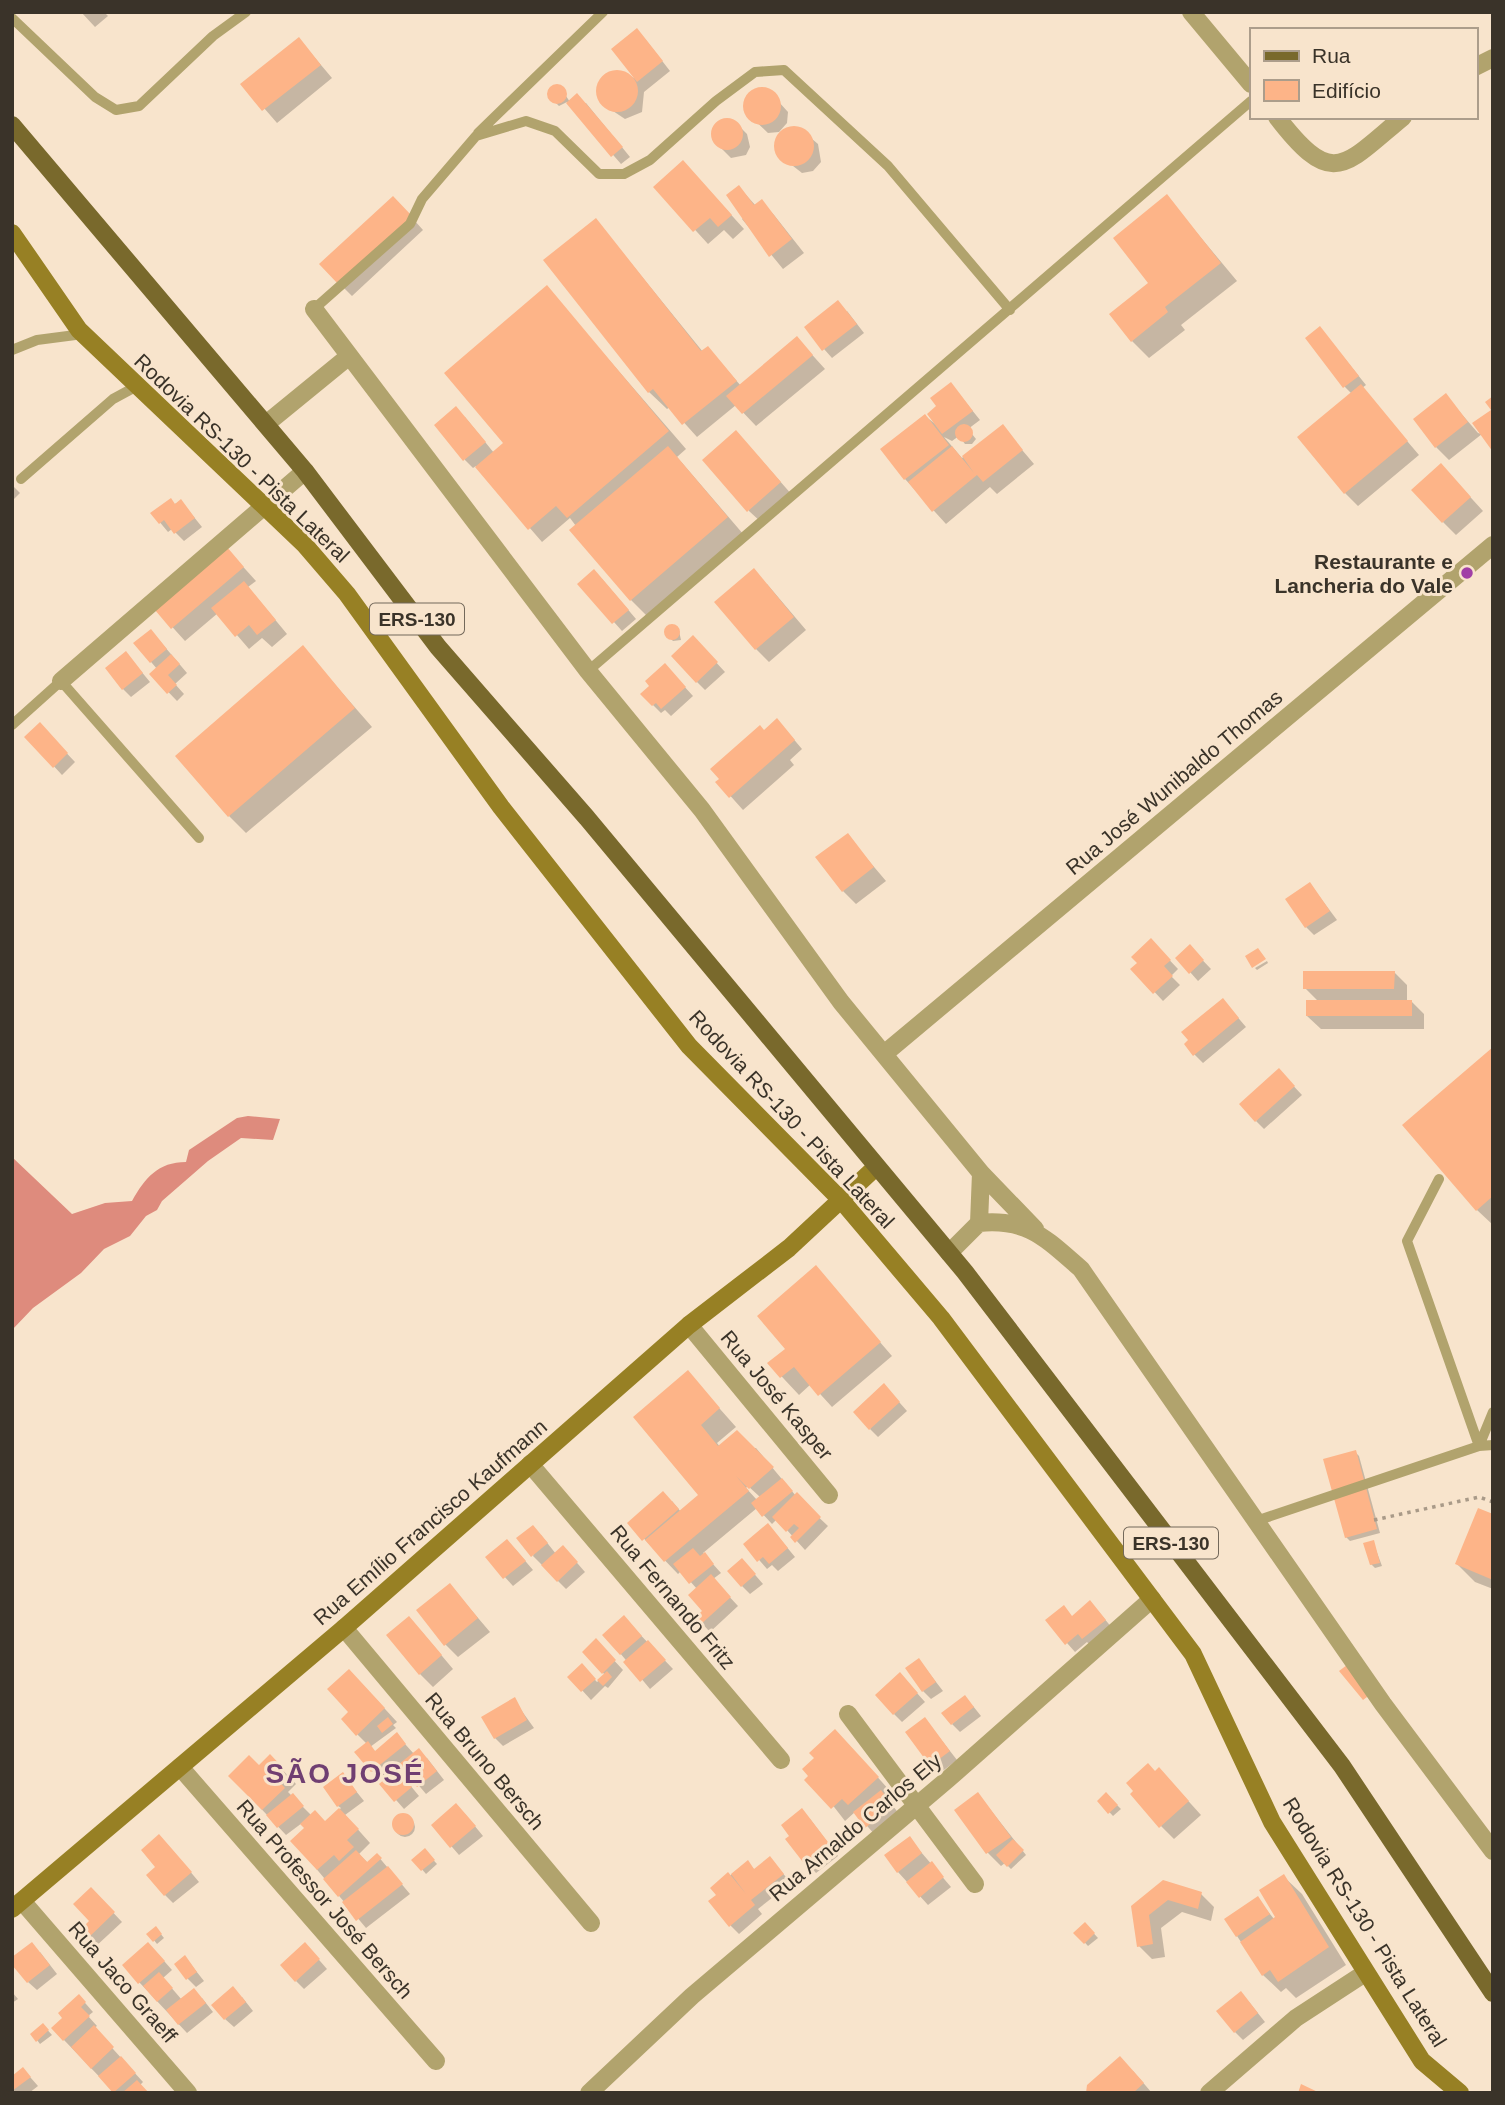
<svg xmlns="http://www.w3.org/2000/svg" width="1505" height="2105" font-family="Arial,sans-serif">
<rect width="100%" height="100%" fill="#f8e4cc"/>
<path fill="#de8b7d" d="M248 1116 280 1119 273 1140 241 1138 208 1161 162 1201 157 1210 146 1216 130 1236 104 1249 81 1273 33 1308 12 1330V1157L72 1214 105 1203 132 1201C145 1178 158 1162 186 1162L189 1150 237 1118Z"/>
<path fill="#0003" fill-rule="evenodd" d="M81 12H104L108 16 95 27Z
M299 39 332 78 277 123 243 84Z
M645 39 670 71 644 92 642 112 625 119 604 105 599 94 601 81 610 73H622L637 79Z
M552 87H560L570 102 586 103 630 157 621 164 567 102 559 106 549 96Z
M758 90H768L788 112 787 123 779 132 768 133 746 112V101Z
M725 120 738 125 747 134 750 147 746 155 731 158 715 142 713 133 717 124Z
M799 128 818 144 821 162 813 171 802 173 779 155 778 138 786 130Z
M696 176 744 229 733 239 724 230 708 244 656 187Z
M739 187 756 206 762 202 774 215 804 253 783 269 742 219 744 217Z
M1167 197 1237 281 1181 325 1185 330 1149 358 1132 341 1151 283Z
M406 211 423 230 352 296 339 283Z
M596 220 703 352 708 348 741 386 797 338 825 369 756 426 736 405 697 437 670 407 667 409 649 392Z
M546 287 686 449 677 457 744 535 648 617 631 600 570 518 542 542 476 466 473 468 465 460V417L494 453 506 443Z
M847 311 864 333 832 358 824 349Z
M1320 328 1366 385 1362 388 1419 455 1358 506 1345 493 1352 394 1345 387Z
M951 384 980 420 968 429 976 439 972 444H965L959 436 952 441 944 437 962 458 1002 426 1034 464 997 494 990 487 946 524 905 479 925 416 938 426 939 407Z
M1446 396 1478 433 1482 434 1449 460 1436 447Z
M748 445 793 496 762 523 749 511Z
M1453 478 1483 511 1456 535 1443 522Z
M12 485 20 493 12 501Z
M181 501 202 527 184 541 172 529 168 532 153 514Z
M227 549 256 581 248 587 287 634 272 647 262 638 249 649 218 613 185 641 157 610Z
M602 579 636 619 622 631 580 584Z
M767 584 806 630 769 662 756 649Z
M672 626 679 631 681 640 673 641 669 637 667 630Z
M159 640 187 673 175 684 184 694 177 701 151 674 157 669 136 644Z
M701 646 725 672 705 690 697 682Z
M303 648 372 727 246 833 229 816Z
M126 653 150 682 131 697 123 689Z
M673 674 693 696 671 716 665 710 661 713 653 705Z
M40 725 75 762 62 775 27 737Z
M785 729 802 749 790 760 794 765 743 810 718 782 764 732Z
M847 835 886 881 856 904 843 891Z
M1310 884 1337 920 1314 935 1306 927Z
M1190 947 1211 969 1198 981 1190 972Z
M1159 949 1178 969 1171 976 1180 985 1163 1001 1133 969Z
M1267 961 1268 963 1257 970 1255 968Z
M1394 972 1407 985V1001H1411L1424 1014V1029H1321L1307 1016 1318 1001 1305 988Z
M1223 1000 1246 1027 1203 1063 1194 1054Z
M1493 1049V1225L1477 1210Z
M1287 1079 1302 1095 1264 1129 1256 1121Z
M816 1268 892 1356 832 1407 811 1384 799 1395 770 1364 787 1349Z
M688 1373 736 1427 717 1443 720 1447 756 1448 796 1496 828 1526 805 1550 777 1519 772 1524 757 1508 703 1553 721 1573 713 1579 738 1606 710 1632 697 1618 705 1611 697 1589 681 1571 678 1574 629 1523 672 1501 681 1512 701 1495ZM748 1486 760 1497 757 1500 746 1488Z
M892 1394 907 1411 878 1437 870 1429Z
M1355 1452 1359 1456 1380 1533 1350 1541 1346 1537Z
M1493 1515V1589L1475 1582 1457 1564Z
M776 1534 795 1557 778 1571 772 1565 767 1569 745 1544Z
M541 1535 556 1554 571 1556 585 1572 566 1589 533 1556Z
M1373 1542 1382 1566 1375 1568 1371 1564Z
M515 1549 533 1570 513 1586 487 1557Z
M750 1569 763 1584 750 1594 742 1586Z
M450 1585 490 1632 458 1657 445 1644Z
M1098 1611 1113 1629 1091 1646 1087 1642 1075 1652 1067 1643 1073 1617Z
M632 1626 673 1669 650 1689 605 1635Z
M421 1631 453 1669 433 1687 420 1674Z
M596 1641 623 1670 608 1688 605 1686 591 1700 570 1677 582 1666 597 1682 605 1675 584 1652Z
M919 1660 943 1691 931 1699 923 1691Z
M908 1683 925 1702 902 1722 894 1714Z
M362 1684 397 1722 393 1725 396 1728 370 1747 376 1752 397 1735 414 1754 427 1758 444 1780 426 1794 400 1763 380 1779 372 1771 367 1744 357 1734 351 1712Z
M514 1700 534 1728 503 1746 495 1738Z
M973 1706 981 1716 960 1732 952 1724Z
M925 1719 957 1760 940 1773 908 1733Z
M848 1744 890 1791 885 1796 900 1815 875 1835 855 1812 845 1821 810 1776Z
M270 1757 296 1784 288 1792 312 1816 325 1823 341 1808 338 1806 343 1775 364 1801 345 1815 370 1843 359 1854 368 1863 377 1855 410 1894 366 1928 293 1841 307 1829 302 1823 286 1835 230 1776 259 1768Z
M405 1779 419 1796 404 1809 382 1784Z
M1172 1783 1201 1815 1174 1839 1161 1826Z
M978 1794 1026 1855 1011 1869 1005 1863 1001 1866 988 1853 956 1810Z
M1106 1794 1121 1809 1113 1816 1099 1801Z
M465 1814 483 1836 459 1855 433 1825Z
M395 1827a10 10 0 1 1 20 0a10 10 0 1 1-20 0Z
M810 1819 838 1856 816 1873 787 1839Z
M909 1838 951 1887 928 1905 898 1872Z
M167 1844 199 1882 173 1903 165 1895 158 1867Z
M425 1851 437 1864 426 1874 414 1860Z
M770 1858 791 1883 758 1909 762 1914 739 1934 731 1926 713 1888 747 1863 755 1870Z
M1284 1877 1302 1894 1346 1965 1296 1998 1286 1988 1281 1992 1263 1975 1237 1936 1257 1898 1274 1919 1278 1917Z
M1164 1882 1201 1894 1214 1907 1211 1921 1182 1912 1161 1928 1165 1957 1152 1959 1139 1946 1133 1907Z
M91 1889 122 1922 94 1948 79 1933 91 1922Z
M1085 1924 1098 1938 1088 1946 1076 1933Z
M156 1928 164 1938 157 1944 149 1934Z
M40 1952 57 1974 37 1990 28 1982Z
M157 1953 172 1970 163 1978 182 2000 202 1998 213 2012 187 2033 139 1982Z
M313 1953 327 1969 304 1989 296 1981Z
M185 1957 204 1981 196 1987 188 1979Z
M12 1992 18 1999 12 2003Z
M79 1996 93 2012 88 2016 97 2026 94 2028 143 2082 140 2085 148 2093H115L64 2040 65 2018Z
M242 1997 253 2011 234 2027 225 2019Z
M1249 2002 1265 2022 1243 2040 1235 2032Z
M43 2025 52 2035 40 2044 37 2040Z
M23 2069 38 2086 29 2093H12V2078Z
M1133 2071 1152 2093H1088Z"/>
<path fill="#fdb488" d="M637 28 663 61 637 82 611 49Z
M299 37 321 65 262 111 240 84Z
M596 91a21 21 0 1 1 42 0a21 21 0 1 1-42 0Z
M547 94a10 10 0 1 1 20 0a10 10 0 1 1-20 0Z
M743 106a19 19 0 1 1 38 0a19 19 0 1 1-38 0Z
M577 93 623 147 611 157 566 103Z
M711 134a16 16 0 1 1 32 0a16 16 0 1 1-32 0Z
M774 146a20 20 0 1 1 40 0a20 20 0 1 1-40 0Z
M683 160 732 215 718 227 710 218 693 232 653 187Z
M739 185 754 205 762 199 792 239 769 257 726 195Z
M1167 194 1221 263 1165 307 1168 312 1131 342 1109 314 1148 283 1113 238Z
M393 196 412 216 338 284 319 264Z
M596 218 701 351 708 346 737 381 682 425 653 389 648 393 543 260Z
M547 285 669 431 567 518 556 506 528 530 475 467 503 443 444 373Z
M838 300 857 324 822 351 804 327Z
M1320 326 1359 376 1343 388 1305 338Z
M797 336 813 355 742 414 726 396Z
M951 382 973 411 942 434 927 414 936 406 930 398Z
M1361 384 1408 441 1344 494 1297 437Z
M1446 393 1468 422 1435 448 1413 419Z
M1493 396V452L1472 423 1491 410 1485 402Z
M456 406 486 442 463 461 434 425Z
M925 414 949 445 904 480 880 449Z
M1003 424 1023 450 983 482 977 475 932 512 908 482 952 446 974 473 962 456Z
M955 433a9 9 0 1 1 18 0a9 9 0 1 1-18 0Z
M736 430 781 482 747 512 702 460Z
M668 446 728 517 630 601 569 530Z
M1441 463 1471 497 1442 523 1411 490Z
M171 498 175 504 181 499 195 518 174 534 164 520 159 524 150 513Z
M227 547 244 567 171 629 155 610Z
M754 568 794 617 755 650 714 602Z
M594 569 629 610 612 624 577 584Z
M244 581 276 620 257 635 249 625 235 637 211 608Z
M664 632a8 8 0 1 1 16 0a8 8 0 1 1-16 0Z
M151 629 167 649 150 663 133 643Z
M693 635 718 662 696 683 671 656Z
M303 645 355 708 228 817 175 756Z
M126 651 143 673 122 690 105 668Z
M171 654 180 664 168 675 177 685 167 694 149 674Z
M665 663 686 687 661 709 656 703 652 706 640 694 649 686 645 681Z
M777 718 795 740 729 798 715 782 719 779 710 769 760 725 764 730Z
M40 722 68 753 53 768 24 737Z
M848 833 874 867 842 892 815 857Z
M1310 882 1330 911 1305 928 1285 899Z
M1151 938 1171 960 1164 966 1173 976 1153 994 1130 969 1137 963 1131 957Z
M1190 944 1204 960 1189 974 1175 958Z
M1258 948 1266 959 1252 968 1245 956Z
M1303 971H1395L1394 989H1303Z
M1223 998 1239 1018 1193 1056 1184 1044 1188 1040 1181 1032Z
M1306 1000H1412V1016H1306Z
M1493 1047V1196L1476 1211 1402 1125Z
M1279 1068 1295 1086 1255 1122 1239 1104Z
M816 1265 881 1342 818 1396 794 1367 780 1378 767 1363 785 1349 757 1316Z
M688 1370 720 1408 701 1425 718 1446 737 1430 774 1467 749 1489 736 1476 749 1491 664 1562 645 1540 698 1495 633 1417Z
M884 1383 900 1402 869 1430 853 1412Z
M1356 1450 1377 1529 1345 1538 1323 1459Z
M782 1478 793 1491 762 1517 751 1503Z
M663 1491 679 1509 642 1541 627 1523Z
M797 1492 821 1517 795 1543 790 1537 799 1528 794 1524 786 1532 772 1517Z
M1478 1508 1493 1514V1580L1455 1564Z
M768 1523 788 1548 769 1564 763 1557 757 1562 743 1544Z
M533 1525 548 1543 531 1557 516 1538Z
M507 1539 526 1561 503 1579 485 1557Z
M1374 1540 1380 1563 1370 1565 1363 1543Z
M563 1545 578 1562 557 1582 541 1565Z
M693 1548 700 1556 705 1552 714 1564 689 1584 673 1564Z
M742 1558 756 1574 741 1587 727 1571Z
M711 1574 731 1597 700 1625 694 1618 702 1611 688 1595Z
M450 1583 478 1618 444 1646 416 1610Z
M1090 1600 1106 1620 1082 1639 1078 1634 1065 1645 1045 1620 1064 1605 1072 1616Z
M624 1615 642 1636 620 1655 602 1635Z
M409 1616 442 1655 419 1675 386 1635Z
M596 1638 616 1660 602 1674 582 1652Z
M648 1640 666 1660 640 1682 623 1662Z
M919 1658 936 1682 922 1692 905 1668Z
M582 1663 596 1679 581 1692 567 1677Z
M1347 1665 1371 1694 1363 1700 1339 1671Z
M349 1669 385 1708 356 1736 341 1719 348 1712 327 1689Z
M607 1671 612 1677 603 1686 597 1680Z
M900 1672 918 1693 893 1715 875 1695Z
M965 1695 974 1707 951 1725 941 1713Z
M515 1697 527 1720 494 1739 481 1717Z
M388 1717 393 1724 382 1733 377 1726Z
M925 1717 950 1751 930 1766 905 1732Z
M835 1729 879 1777 848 1805 842 1799 831 1809 804 1780 808 1776 802 1769 814 1758 809 1753Z
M397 1732 406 1744 371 1772 354 1752 368 1741 375 1751Z
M419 1748 437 1771 417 1787 399 1764Z
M270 1754 285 1770 276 1778 285 1788 262 1810 228 1776 249 1755 259 1765Z
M1148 1763 1155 1771 1159 1767 1189 1801 1159 1828 1130 1794 1133 1791 1126 1783Z
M397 1769 412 1787 394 1802 379 1784Z
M343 1772 357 1792 337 1807 323 1787Z
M881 1790 893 1806 865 1828 853 1812Z
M978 1792 1011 1837 986 1854 954 1810Z
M1106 1792 1118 1805 1108 1814 1097 1801Z
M293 1793 304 1806 277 1828 266 1815Z
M456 1803 476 1826 450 1848 431 1825Z
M339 1808 359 1829 347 1840 354 1847 339 1861 334 1855 317 1870 290 1841 304 1828 300 1824 315 1810 325 1821Z
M802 1808 831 1846 806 1866 785 1839 789 1836 781 1825Z
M392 1824a11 11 0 1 1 22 0a11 11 0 1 1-22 0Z
M159 1834 192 1872 164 1896 146 1875 155 1867 141 1850Z
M910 1836 922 1853 897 1873 884 1855Z
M1013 1839 1024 1850 1007 1867 996 1855Z
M425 1848 435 1860 421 1871 411 1860Z
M356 1850 367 1862 377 1853 382 1858 338 1897 323 1879Z
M770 1856 784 1874 751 1900 755 1905 729 1927 708 1901 716 1895 710 1888 728 1872 746 1894 731 1874 748 1860 754 1869Z
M932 1861 944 1877 919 1898 906 1882Z
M388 1866 403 1884 356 1921 342 1902Z
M1284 1874 1329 1947 1278 1982 1270 1970 1262 1976 1240 1942 1275 1917 1259 1890Z
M1163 1880 1202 1892 1198 1909 1168 1900 1149 1915 1153 1944 1137 1947 1131 1906Z
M91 1887 115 1912 85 1941 77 1933 89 1921 73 1904Z
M1258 1896 1270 1914 1236 1937 1224 1919Z
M1085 1922 1095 1933 1084 1944 1073 1933Z
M156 1926 162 1934 153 1942 146 1934Z
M32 1942 50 1965 27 1983 12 1965V1957Z
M148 1942 165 1961 138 1984 122 1965Z
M305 1942 320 1959 295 1982 280 1965Z
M185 1955 197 1972 186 1980 174 1964Z
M159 1972 173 1988 157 2002 143 1986Z
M233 1986 246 2002 224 2020 211 2005Z
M194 1988 206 2003 178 2025 166 2010Z
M1241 1991 1258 2013 1234 2033 1216 2011Z
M79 1994 86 2002 81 2007 90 2016 63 2041 51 2028 62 2018 58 2013Z
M43 2023 49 2030 36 2042 30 2034Z
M94 2025 114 2047 91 2069 71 2047Z
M121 2056 136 2073 113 2093 98 2076Z
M1120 2056 1144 2083 1133 2093H1086L1087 2085Z
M23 2067 31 2077 12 2091V2076Z
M137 2080 149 2093H122Z
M1301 2084 1320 2093H1298Z"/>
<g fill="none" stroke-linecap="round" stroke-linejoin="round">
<path stroke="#a99a88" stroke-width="3.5" stroke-dasharray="3.5 5" stroke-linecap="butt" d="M1374 1520 1479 1497 1493 1502"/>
<path stroke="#b1a36d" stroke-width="10" d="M12 18 95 97 116 110 139 106 213 36 246 12
M478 133 603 12
M314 309 410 224 422 199 476 136 526 121 555 131 599 174H624L650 160 716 101 755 72 784 70 888 166 1010 310
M12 350 37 340 83 334
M21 479 113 399 137 386
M588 671 1251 101
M12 725 61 681 199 838
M1439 1179 1407 1241 1479 1446
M1479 1446 1493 1412
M1256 1521 1479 1446 1493 1445"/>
<path stroke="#b1a36d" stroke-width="18" d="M1191 12 1251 84
M1475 67 1493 58
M1277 117C1333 190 1344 166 1403 117
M314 309 588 671 702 810 841 1002 981 1173 979 1223 949 1253
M266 424 348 357
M61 681 305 471
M884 1054 1493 545
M981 1173 1035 1229
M979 1223C1028 1218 1046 1239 1081 1269L1383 1704 1493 1851
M689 1325 829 1495
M530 1464 781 1760
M344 1628 591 1923
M848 1714 975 1884
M180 1767 436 2061
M22 1901 188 2093
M589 2093 692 1996 947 1780 1152 1599
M1209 2093 1296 2018 1365 1973"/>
<path stroke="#978024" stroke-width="18" d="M12 233 79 330 304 544 347 594 501 807 689 1046 842 1201 941 1318 1193 1654 1272 1822 1422 2061 1460 2093
M12 1909 344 1628 689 1325 789 1248 876 1167"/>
<path stroke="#79692c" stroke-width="18" d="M12 125 305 471 438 647 587 818 965 1272 1342 1766 1493 1993"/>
</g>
<circle fill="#a13fa6" stroke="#f8e4cc" stroke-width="2.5" cx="1467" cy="573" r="7"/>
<g text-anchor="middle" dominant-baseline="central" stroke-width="6" stroke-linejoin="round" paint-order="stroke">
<g fill="#f8e4cc" stroke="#73685a" stroke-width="2">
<rect x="370" y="603.5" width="94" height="31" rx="5"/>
<rect x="1124" y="1527.5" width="94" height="31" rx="5"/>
</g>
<g font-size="19" font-weight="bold" fill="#3a3329">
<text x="417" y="619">ERS-130</text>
<text x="1171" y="1543">ERS-130</text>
</g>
<g font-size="21" fill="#3a3329" stroke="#f8e4cc">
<text transform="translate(242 458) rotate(44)">Rodovia RS-130 - Pista Lateral</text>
<text transform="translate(1174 782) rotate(-40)">Rua José Wunibaldo Thomas</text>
<text transform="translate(792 1119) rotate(47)">Rodovia RS-130 - Pista Lateral</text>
<text transform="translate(777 1395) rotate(50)">Rua José Kasper</text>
<text transform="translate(430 1522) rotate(-41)">Rua Emílio Francisco Kaufmann</text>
<text transform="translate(673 1597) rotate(50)">Rua Fernando Fritz</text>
<text transform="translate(485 1761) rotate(50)">Rua Bruno Bersch</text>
<text transform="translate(855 1827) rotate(-40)">Rua Arnaldo Carlos Ely</text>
<text transform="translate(325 1899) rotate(49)">Rua Professor José Bersch</text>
<text transform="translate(1365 1922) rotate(58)">Rodovia RS-130 - Pista Lateral</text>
<text transform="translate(123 1982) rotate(49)">Rua Jaco Graeff</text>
</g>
<g font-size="21" font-weight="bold" fill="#3a3329" stroke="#f8e4cc" text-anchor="end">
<text x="1453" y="561">Restaurante e<tspan x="1453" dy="24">Lancheria do Vale</tspan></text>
</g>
<g font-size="28" font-weight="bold" letter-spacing="2" fill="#703f72" stroke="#f8e4cc">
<text x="345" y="1773">SÃO JOSÉ</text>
</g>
</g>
<rect width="1505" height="2105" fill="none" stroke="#3a3329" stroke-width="28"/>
<rect x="1250" y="28" width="228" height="91" fill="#f8e4cc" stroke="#ac9d8b" stroke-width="2"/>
<rect x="1264" y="51" width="35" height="10" fill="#79692c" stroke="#ac9d8b" stroke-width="2"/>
<text x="1312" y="63" font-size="21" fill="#3a3329">Rua</text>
<rect x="1264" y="80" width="35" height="21" fill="#fdb488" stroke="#ac9d8b" stroke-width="2"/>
<text x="1312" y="98" font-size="21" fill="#3a3329">Edifício</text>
</svg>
